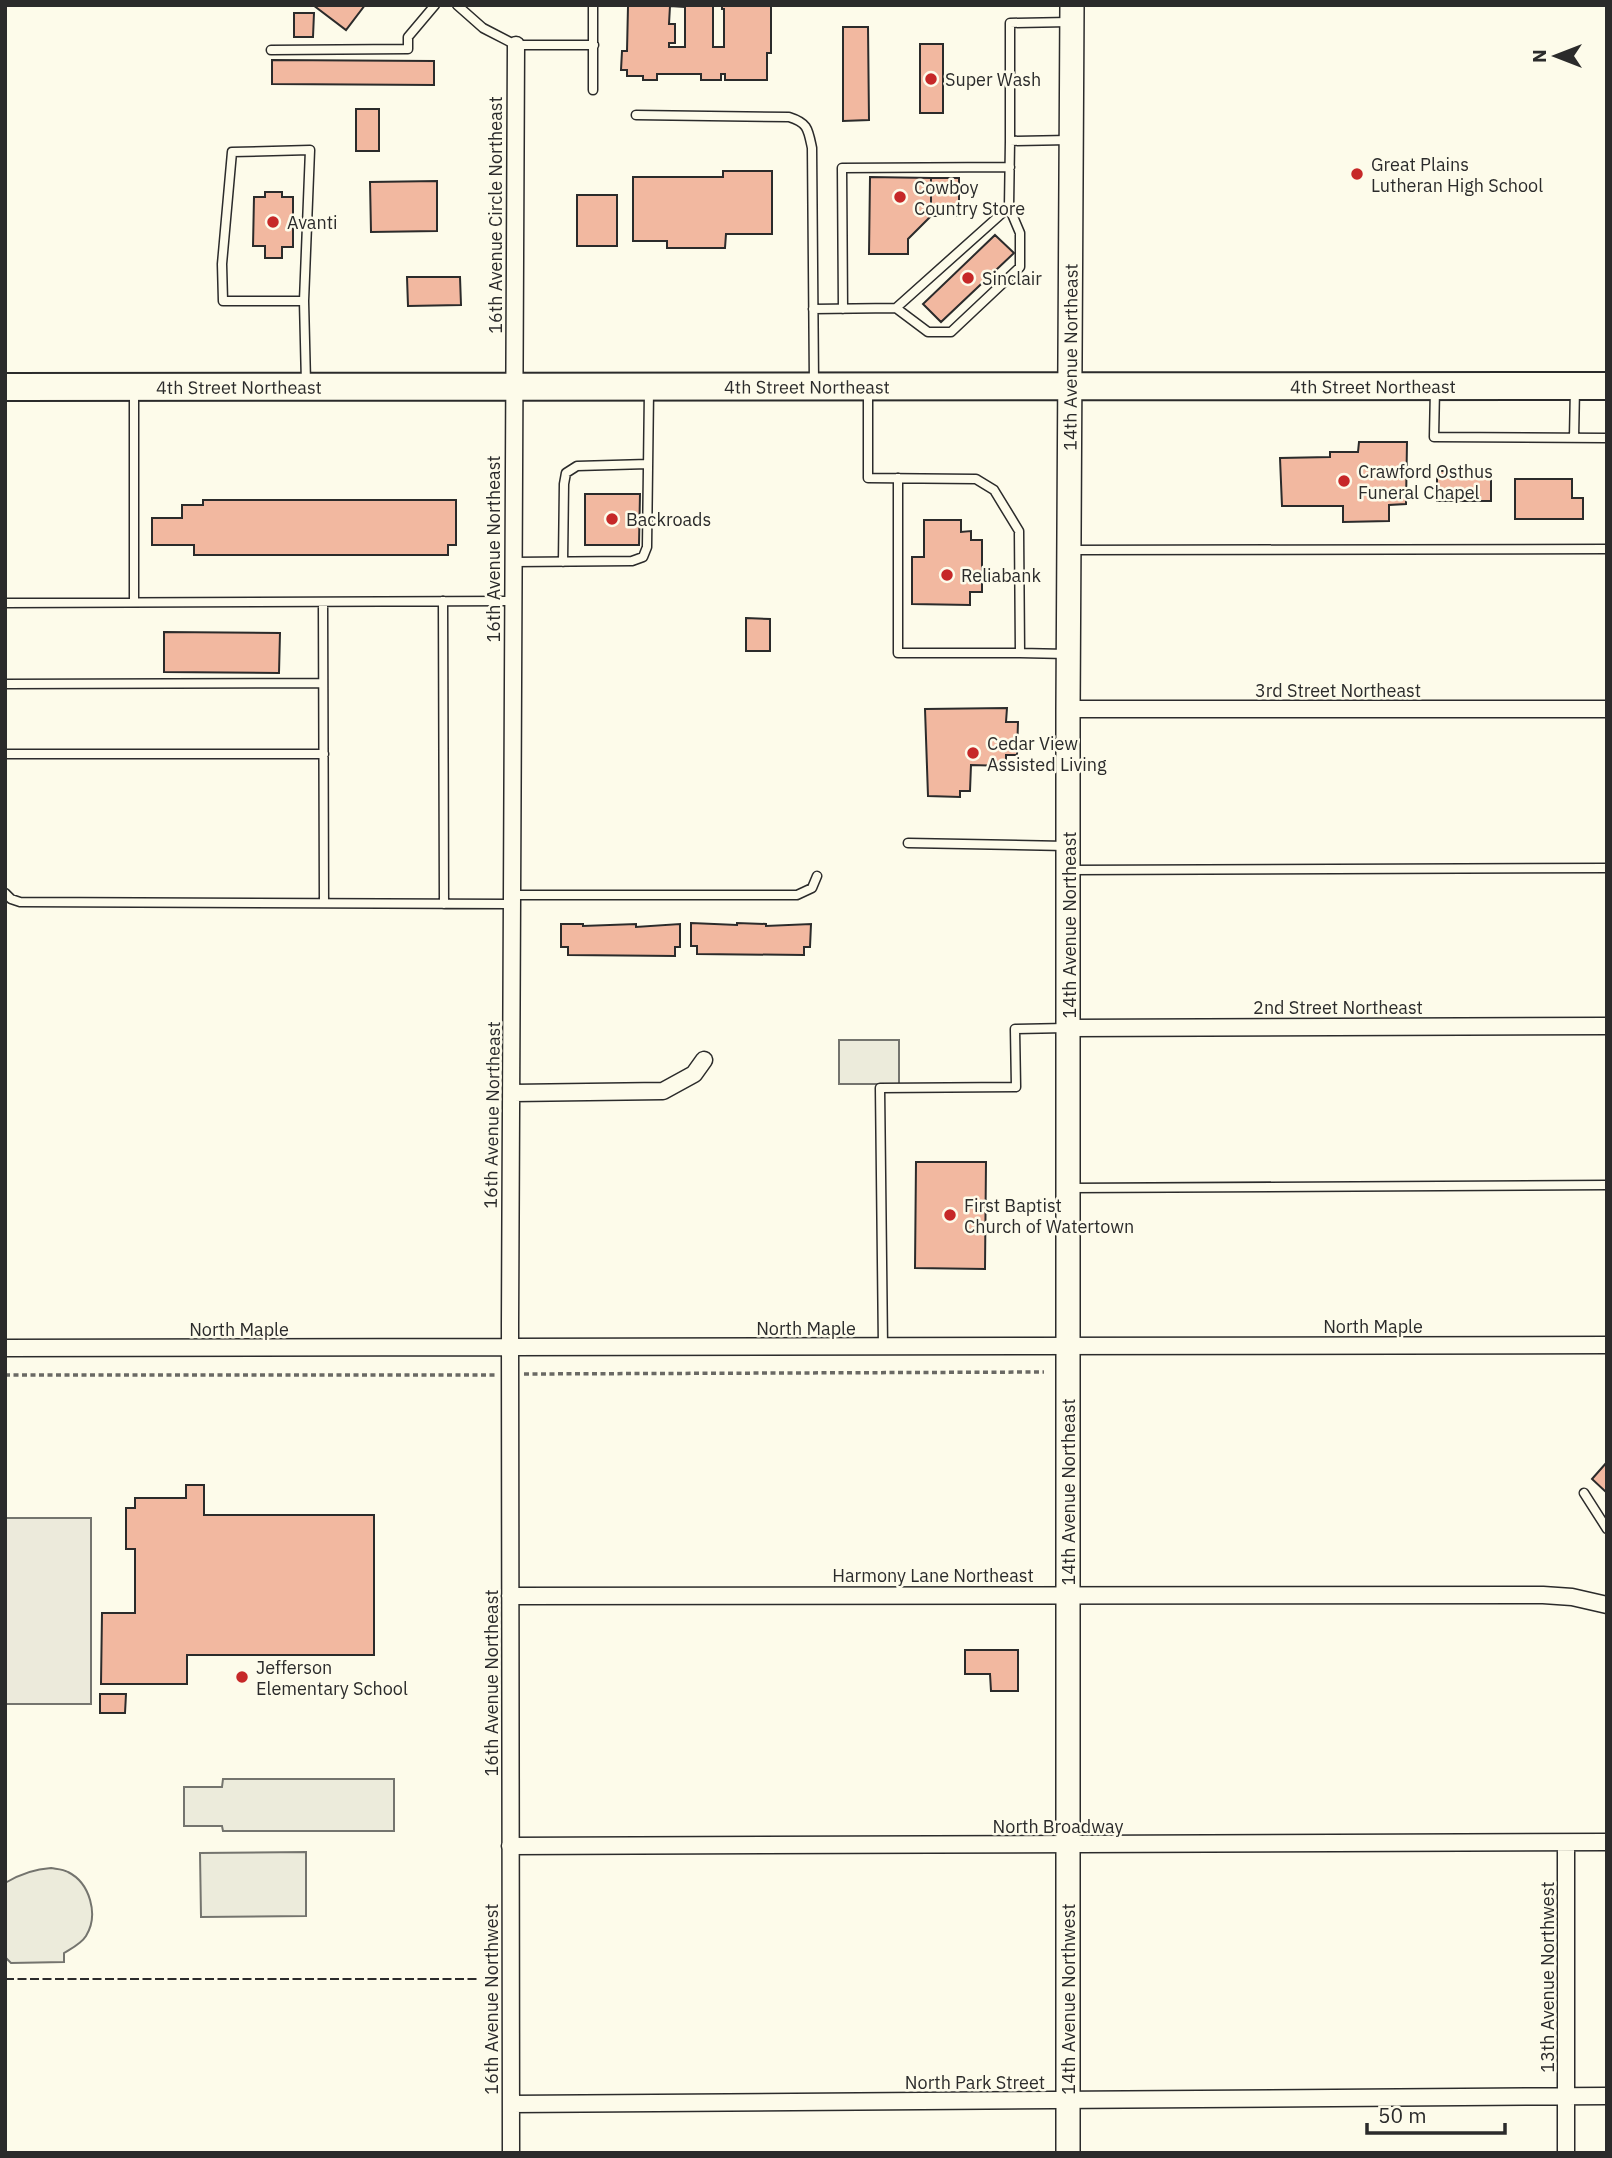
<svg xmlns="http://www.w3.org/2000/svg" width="1612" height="2158" font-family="'IBM Plex Sans',sans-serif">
<rect width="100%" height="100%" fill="#fdfbea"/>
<path fill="#ecebdb" stroke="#74746e" stroke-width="2" d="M839 1040H899V1084H839Z
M223 1779H394V1831H223L222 1826H184V1787H222Z
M306 1852V1916L201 1917 200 1853Z
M51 1868C56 1869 63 1869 68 1872 90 1883 99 1915 86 1936 81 1944 72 1948 64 1953V1962L11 1963 5 1957V1883C20 1874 33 1869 51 1868Z"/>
<path fill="#eceadb" stroke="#74746e" stroke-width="2" d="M5 1518H91V1704H5Z"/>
<path fill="#f2b8a0" stroke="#2b2b2b" stroke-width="2" fill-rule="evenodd" d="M313 5H365L346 30Z
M606 5H713V47H724V9H722V5H771V53H767V80H725V74H721V80H701V74H657V80H643V76H627V70H621L622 51H627L628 6ZM670 6 685 7V47H669V43H675V24H669Z
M294 13H314L313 37H294Z
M843 27H868L869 120 843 121Z
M920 44H943V113H920Z
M272 60 434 61V85L272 84Z
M356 109H379V151H356Z
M723 171H772V234H726L725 248H667V241H633V177H723Z
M870 177 931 178V216L908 239V254H869Z
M931 178H959V216H931Z
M437 181V231L371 232 370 182Z
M265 192H282V197H293V247H282V258H265V246H253L254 197H265Z
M577 195H617V246H577Z
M995 235 1014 253 941 322 923 304Z
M407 277H460L461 305 408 306Z
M1359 442H1407L1406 504 1389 505V521L1343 522V506H1282L1280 458 1330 457V452H1358Z
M1437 471H1491V501H1437Z
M1515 479H1572V498H1583V519H1515Z
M585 494H640L639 545H585Z
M203 500H456V545H448V555H194V545H152V518H182V505H203Z
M924 520H961V532L971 531V540H982V592H970V605L912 604V557H924Z
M746 618 770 619V651H746Z
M164 632 280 633 279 673 164 672Z
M1007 708 1006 722H1018L1017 755H1006V766L971 765 970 791H960V797L928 796 925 709Z
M691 923 737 925V923L766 924V926L811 924 810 947H804V955L697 954V946H691Z
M561 924H583V926L636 924V927L680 924V947H675V956L568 955V947H561Z
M916 1162H986L985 1269 915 1268Z
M1607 1462V1493L1592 1479Z
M186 1485H204V1515H374V1655H187V1684H101L102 1613H135V1549H126V1508H135V1498H186Z
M965 1650H1018V1691H991L990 1674H965Z
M100 1694H126L125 1713H100Z"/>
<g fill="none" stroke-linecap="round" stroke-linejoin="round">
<defs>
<path id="service" d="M457 5 483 28 516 45H594
M271 50 408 49V37L435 5
M593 90V5
M636 115 789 117C808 123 808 129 812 148L814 383
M1069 140 1010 141V23L1069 22
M304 301 310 150 232 152 222 264 223 301H304L306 383
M896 308 928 332H951L1020 267V233L1009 207
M813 309 896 308 1009 207 1010 141
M843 309 842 168 1010 167
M868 389V478L976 479 994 490 1019 531 1020 653 1067 654
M1435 389 1434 437 1607 438
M134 392V602
M1574 438 1575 388
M898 478V653H1020
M1071 550 1607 549
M513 562 632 561 643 557 647 547 649 391
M563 562 564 484 566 473 577 466 648 464
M443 601 444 904
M323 602 324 903
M5 603 513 601
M5 684 323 683
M5 754H324
M908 843 1066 846
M1071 870 1607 868
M5 893 11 899 20 902 513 904
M513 895H797L812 888 817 876
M1071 1188 1607 1185
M883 1347 880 1088 1016 1087 1015 1029 1066 1028
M1584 1493 1607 1529"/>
<path id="minor" d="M1068 709H1607
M1070 1028 1607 1026
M513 1093 663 1091 694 1074 704 1060
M5 1348 1607 1345
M510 1596 1543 1595 1572 1597 1607 1605
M510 1846 1607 1842
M511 2104 1607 2096
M511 2153 510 1324 516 45
M1566 2153V1844"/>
<g id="secondary">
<path id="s1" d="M1068 2153V709L1072 5"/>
</g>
<g id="primary">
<path id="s2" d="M5 387 1607 386"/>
</g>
</defs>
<use href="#service" stroke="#2b2b2b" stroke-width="11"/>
<use href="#minor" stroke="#2b2b2b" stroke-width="19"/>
<use href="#secondary" stroke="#2b2b2b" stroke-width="26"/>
<use href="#primary" stroke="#2b2b2b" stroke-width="30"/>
<path stroke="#6a6964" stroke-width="3.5" stroke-dasharray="5 3.5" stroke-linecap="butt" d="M524 1374 1044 1372
M5 1375H495"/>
<use href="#service" stroke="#fdfbea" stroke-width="8"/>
<use href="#minor" stroke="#fdfbea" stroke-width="16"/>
<use href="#secondary" stroke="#fdfbea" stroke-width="23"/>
<use href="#primary" stroke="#fdfbea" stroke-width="26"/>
<path stroke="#2b2b2b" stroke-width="2" stroke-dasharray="9 3.5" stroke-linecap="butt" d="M5 1979H480"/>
</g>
<g fill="#c62828" stroke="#fdfbea" stroke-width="2.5">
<circle cx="931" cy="79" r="7"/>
<circle cx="1357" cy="174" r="7"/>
<circle cx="900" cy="197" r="7"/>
<circle cx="273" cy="222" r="7"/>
<circle cx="968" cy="278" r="7"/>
<circle cx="1344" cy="481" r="7"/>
<circle cx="612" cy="519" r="7"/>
<circle cx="947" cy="575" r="7"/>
<circle cx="973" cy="753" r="7"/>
<circle cx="950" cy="1215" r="7"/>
<circle cx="242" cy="1677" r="7"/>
</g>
<g text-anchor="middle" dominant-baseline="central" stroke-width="5" stroke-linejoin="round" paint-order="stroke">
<g font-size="18" fill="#2b2b2b" stroke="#fdfbea" text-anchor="start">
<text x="945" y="79">Super Wash</text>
<text x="1371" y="164">Great Plains<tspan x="1371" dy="21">Lutheran High School</tspan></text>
<text x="914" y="187">Cowboy<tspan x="914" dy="21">Country Store</tspan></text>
<text x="287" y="222">Avanti</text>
<text x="982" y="278">Sinclair</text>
<text x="1358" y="471">Crawford Osthus<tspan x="1358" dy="21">Funeral Chapel</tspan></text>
<text x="626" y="519">Backroads</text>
<text x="961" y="575">Reliabank</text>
<text x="987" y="743">Cedar View<tspan x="987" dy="21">Assisted Living</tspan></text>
<text x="964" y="1205">First Baptist<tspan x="964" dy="21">Church of Watertown</tspan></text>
<text x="256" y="1667">Jefferson<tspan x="256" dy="21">Elementary School</tspan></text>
</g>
<g font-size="18" fill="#2b2b2b" stroke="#fdfbea">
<text transform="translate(495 215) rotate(-90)">16th Avenue Circle Northeast</text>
<text stroke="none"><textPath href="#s1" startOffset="1796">14th Avenue Northeast</textPath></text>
<text stroke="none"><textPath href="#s2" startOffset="234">4th Street Northeast</textPath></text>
<text stroke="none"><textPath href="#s2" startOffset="802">4th Street Northeast</textPath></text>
<text stroke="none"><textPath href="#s2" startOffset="1368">4th Street Northeast</textPath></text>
<text transform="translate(493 549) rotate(-90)">16th Avenue Northeast</text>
<text x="1338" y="690">3rd Street Northeast</text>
<text transform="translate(1069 925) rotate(-90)">14th Avenue Northeast</text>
<text x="1338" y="1007">2nd Street Northeast</text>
<text transform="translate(492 1115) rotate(-89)">16th Avenue Northeast</text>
<text x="1373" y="1326">North Maple</text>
<text x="806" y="1328">North Maple</text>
<text x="239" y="1329">North Maple</text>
<text transform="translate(1068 1492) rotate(-90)">14th Avenue Northeast</text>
<text x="933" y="1575">Harmony Lane Northeast</text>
<text transform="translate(491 1683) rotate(-90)">16th Avenue Northeast</text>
<text x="1058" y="1826">North Broadway</text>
<text transform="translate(1547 1977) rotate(-90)">13th Avenue Northwest</text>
<text transform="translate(491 1999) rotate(-90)">16th Avenue Northwest</text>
<text transform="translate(1068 1999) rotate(-90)">14th Avenue Northwest</text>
<text x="975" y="2082">North Park Street</text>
</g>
</g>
<rect width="1612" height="2158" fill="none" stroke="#2b2b2b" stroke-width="14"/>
<g transform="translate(1556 56) rotate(270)" stroke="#fdfbea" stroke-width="5" paint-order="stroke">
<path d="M0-5L12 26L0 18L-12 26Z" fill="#2b2b2b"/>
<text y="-10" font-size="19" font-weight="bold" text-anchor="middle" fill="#2b2b2b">N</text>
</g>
<path d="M1367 2123v10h138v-10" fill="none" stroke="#2b2b2b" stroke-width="3.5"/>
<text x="1378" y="2123" font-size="21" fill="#2b2b2b" stroke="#fdfbea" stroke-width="5" paint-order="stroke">50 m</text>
</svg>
